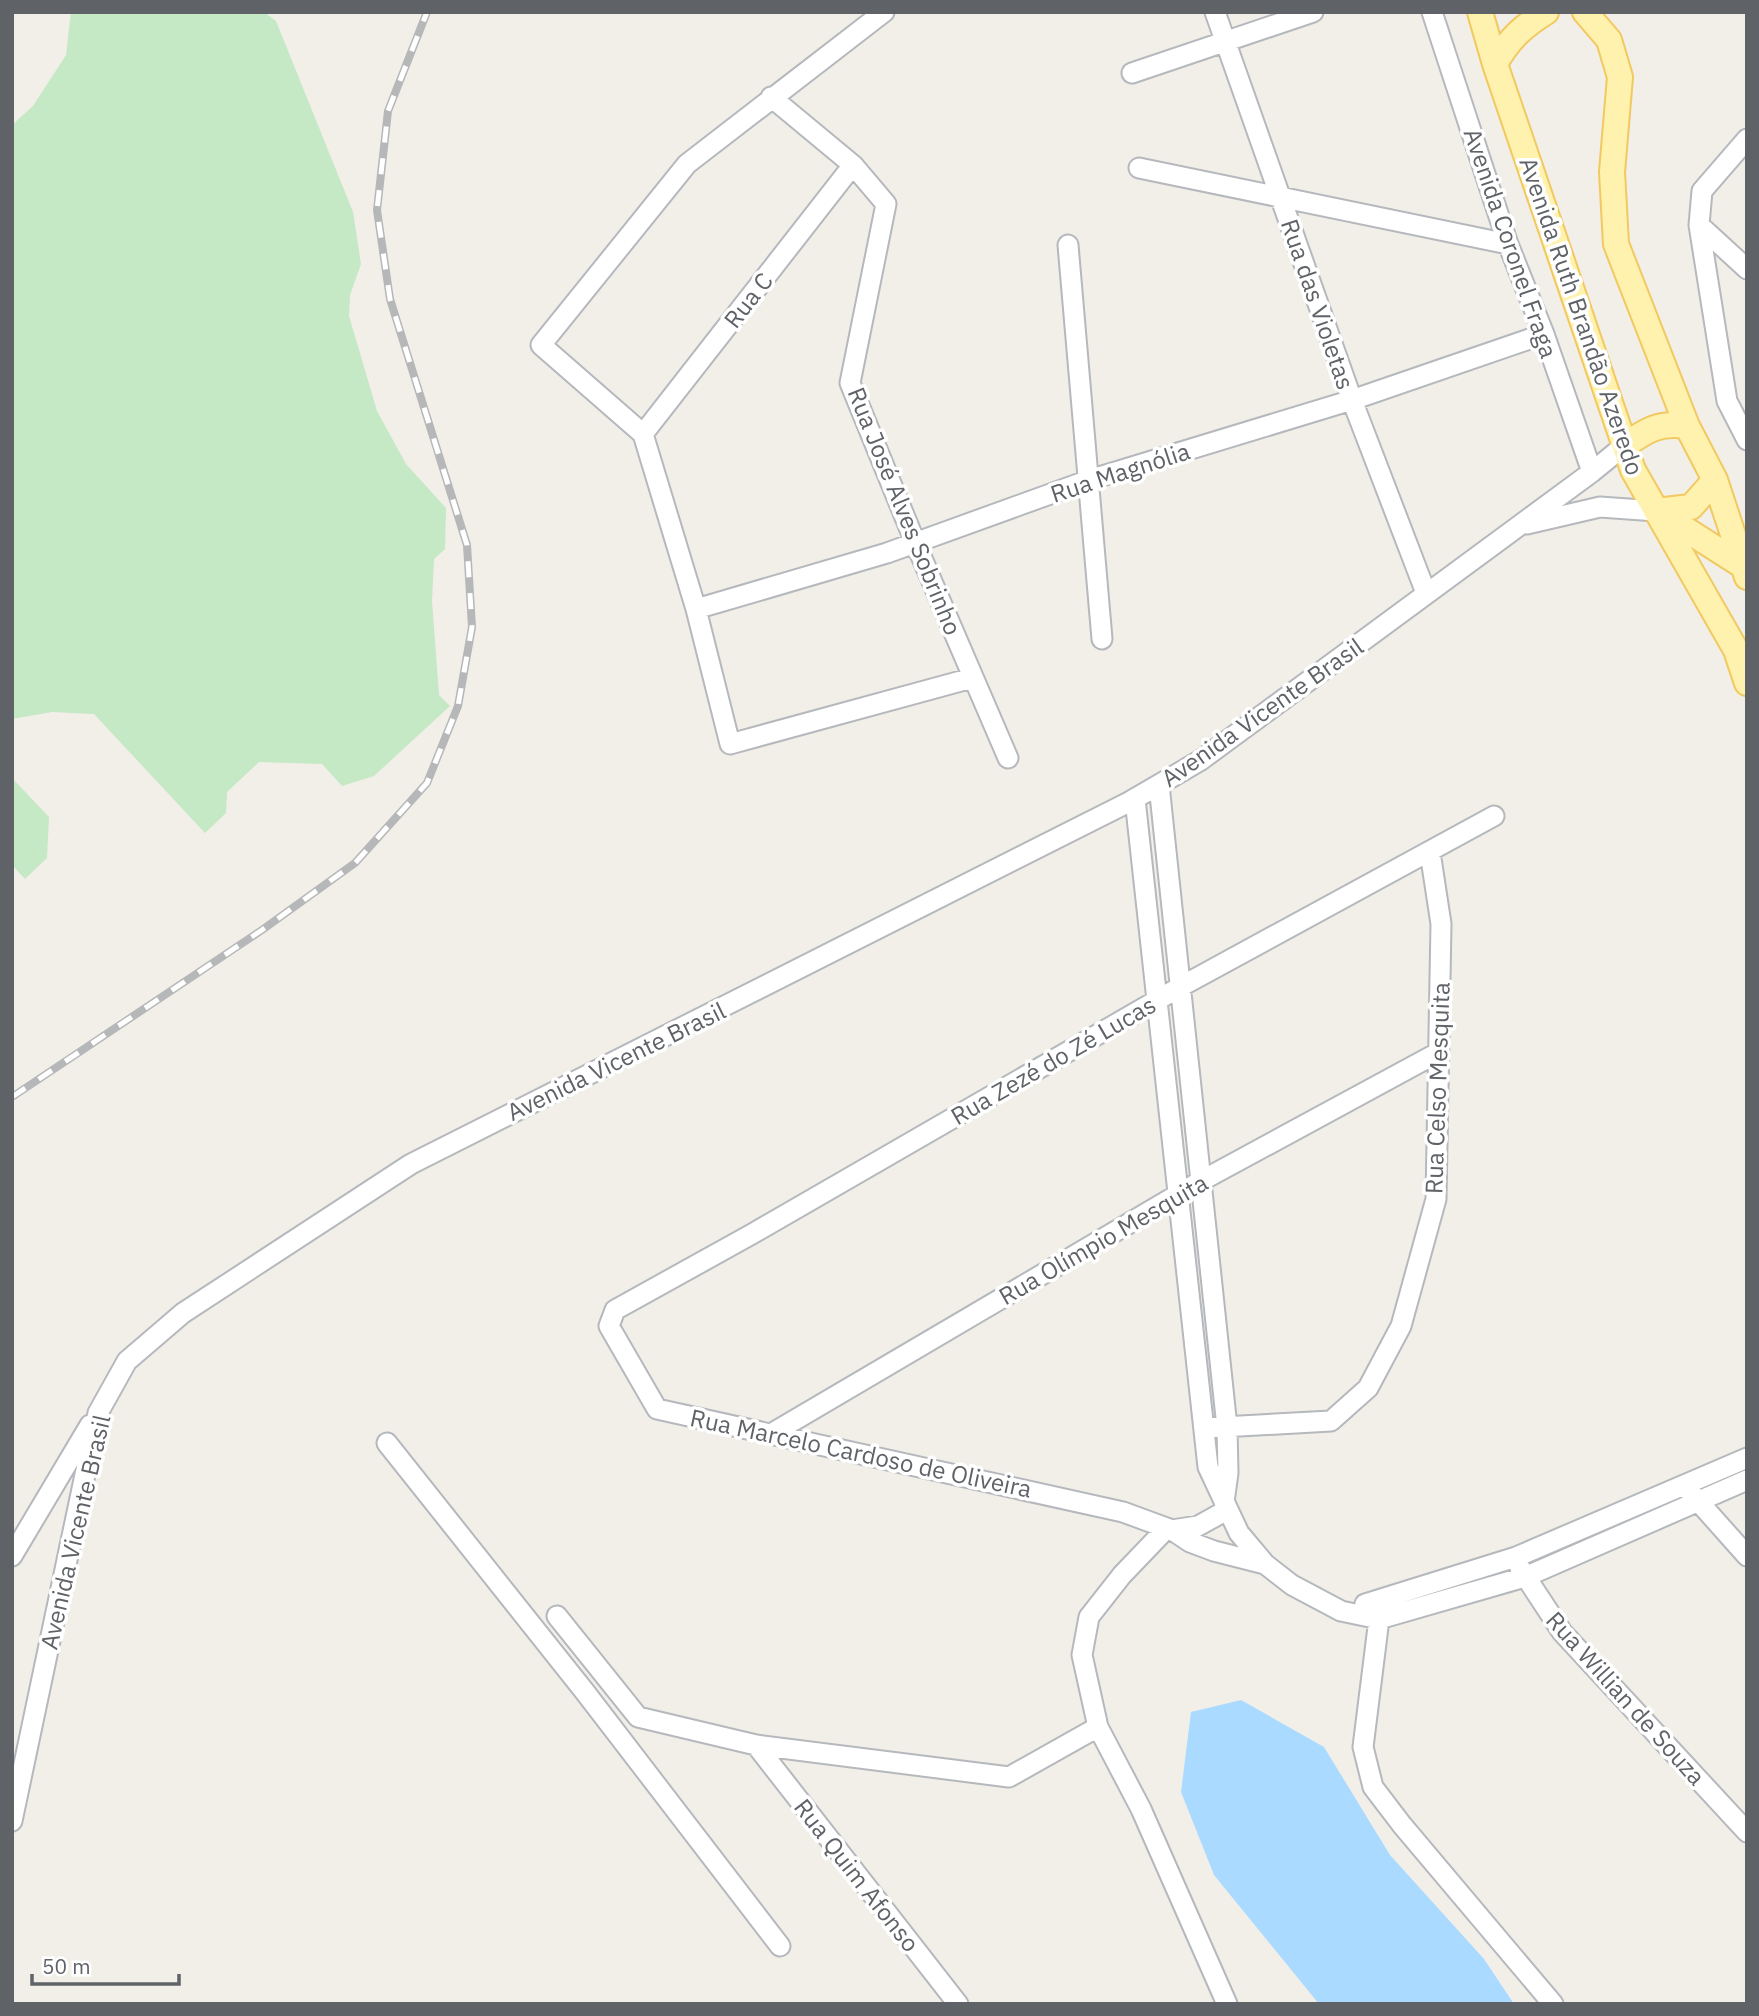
<svg xmlns="http://www.w3.org/2000/svg" width="1759" height="2016" font-family="'IBM Plex Sans',sans-serif">
<rect width="100%" height="100%" fill="#f1efe8"/>
<path fill="#c5e8c5" d="M71 12H264L276 21 353 212 361 264 350 295 349 316 377 411 406 464 446 508 445 549 434 559 432 601 439 695 450 706 374 776 342 786 322 764 259 762 227 792 226 813 205 833 94 714 52 712 12 719V125L33 106 66 55Z
M12 778 49 817 47 858 25 879 12 865Z"/>
<path fill="#aadaff" d="M1241 1700 1324 1747 1390 1855 1484 1959 1514 2004H1319L1214 1875 1181 1792 1191 1712Z"/>
<g fill="none" stroke-linecap="round" stroke-linejoin="round">
<defs>
<path id="minor" d="M884 12 687 164 541 345 643 434 696 609 730 744 972 678
M1215 12 1352 400 1426 593
M1432 12 1508 244 1544 334 1592 472
M1132 73 1313 12
M771 97 853 165 886 204 850 383 915 542 1008 758
M1747 139 1702 191 1699 225 1727 401 1747 440
M1139 168 1508 244
M1699 225 1747 269
M1068 245 1102 639
M643 434 853 165
M1527 524 1600 507 1656 511
M696 609 887 553 1089 480 1352 400 1544 334
M1159 785 1227 1427 1228 1473 1224 1502
M1135 799 1208 1467 1239 1533 1265 1564 1292 1585 1341 1611 1379 1619 1525 1577 1747 1480
M1204 1428 1331 1421 1368 1388 1401 1326 1436 1199 1441 924 1430 852
M771 1434 1201 1181 1439 1052
M387 1443 585 1692 780 1946
M1690 1492 1747 1556
M1167 1528 1122 1575 1089 1617 1082 1655 1098 1727 1141 1809 1227 2004
M1172 1530 1198 1526 1227 1510
M12 1556 90 1425
M1265 1564 1214 1551 1190 1542 1172 1530 1123 1512 657 1409 609 1326 615 1310 752 1234 1180 987 1494 816
M1520 1568 1562 1632 1747 1832
M1378 1601 1379 1619 1363 1747 1373 1787 1402 1825 1553 2004
M1365 1604 1516 1557 1747 1458
M557 1616 638 1717 756 1745 1009 1777 1098 1727
M756 1745 958 2004
M12 1821 98 1413 127 1361 183 1313 411 1164 1129 802 1201 760 1592 472 1625 445"/>
<path id="major" d="M1480 12 1495 64 1633 470 1736 650 1747 683
M1585 12 1609 40 1620 77 1612 172 1616 244 1687 426 1715 480 1747 577
M1495 64C1509 39 1522 27 1546 12
M1625 445C1647 430 1659 422 1687 426
M1656 511 1691 507 1715 480
M1660 513 1743 566"/>
</defs>
<use href="#minor" stroke="#b5b8bc" stroke-width="23"/>
<use href="#major" stroke="#f2c960" stroke-width="28"/>
<use href="#minor" stroke="#fff" stroke-width="19"/>
<use href="#major" stroke="#fff2af" stroke-width="24"/>
<defs>
<path id="rail" d="M12 1097 262 930 355 863 427 783 458 706 472 627 467 545 390 299 377 210 388 111 427 12"/>
</defs>
<use href="#rail" stroke="#b6b7b8" stroke-width="8"/>
<use href="#rail" stroke="#fff" stroke-width="5" stroke-dasharray="16" stroke-linecap="butt"/>
</g>
<g text-anchor="middle" dominant-baseline="central" stroke-width="7" stroke-linejoin="round" paint-order="stroke">
<g font-size="24" fill="#5f6368" stroke="#fff">
<text transform="translate(1511 243) rotate(71)">Avenida Coronel Fraga</text>
<text transform="translate(748 300) rotate(-52)">Rua C</text>
<text transform="translate(1318 304) rotate(71)">Rua das Violetas</text>
<text transform="translate(1582 316) rotate(71)">Avenida Ruth Brandão Azeredo</text>
<text transform="translate(1120 472) rotate(-18)">Rua Magnólia</text>
<text transform="translate(905 511) rotate(68)">Rua José Alves Sobrinho</text>
<text transform="translate(1262 712) rotate(-35)">Avenida Vicente Brasil</text>
<text transform="translate(1053 1060) rotate(-30)">Rua Zezé do Zé Lucas</text>
<text transform="translate(616 1061) rotate(-26)">Avenida Vicente Brasil</text>
<text transform="translate(1437 1088) rotate(-88)">Rua Celso Mesquita</text>
<text transform="translate(1103 1239) rotate(-30)">Rua Olímpio Mesquita</text>
<text transform="translate(861 1453) rotate(12)">Rua Marcelo Cardoso de Oliveira</text>
<text transform="translate(75 1532) rotate(-77)">Avenida Vicente Brasil</text>
<text transform="translate(1626 1698) rotate(48)">Rua Willian de Souza</text>
<text transform="translate(857 1875) rotate(52)">Rua Quim Afonso</text>
</g>
</g>
<rect width="1759" height="2016" fill="none" stroke="#5f6368" stroke-width="28"/>
<path d="M32 1974v10h147v-10" fill="none" stroke="#5f6368" stroke-width="3.5"/>
<text x="42" y="1974" font-size="21" fill="#5f6368" stroke="#ffffff" stroke-width="5" paint-order="stroke">50 m</text>
</svg>
